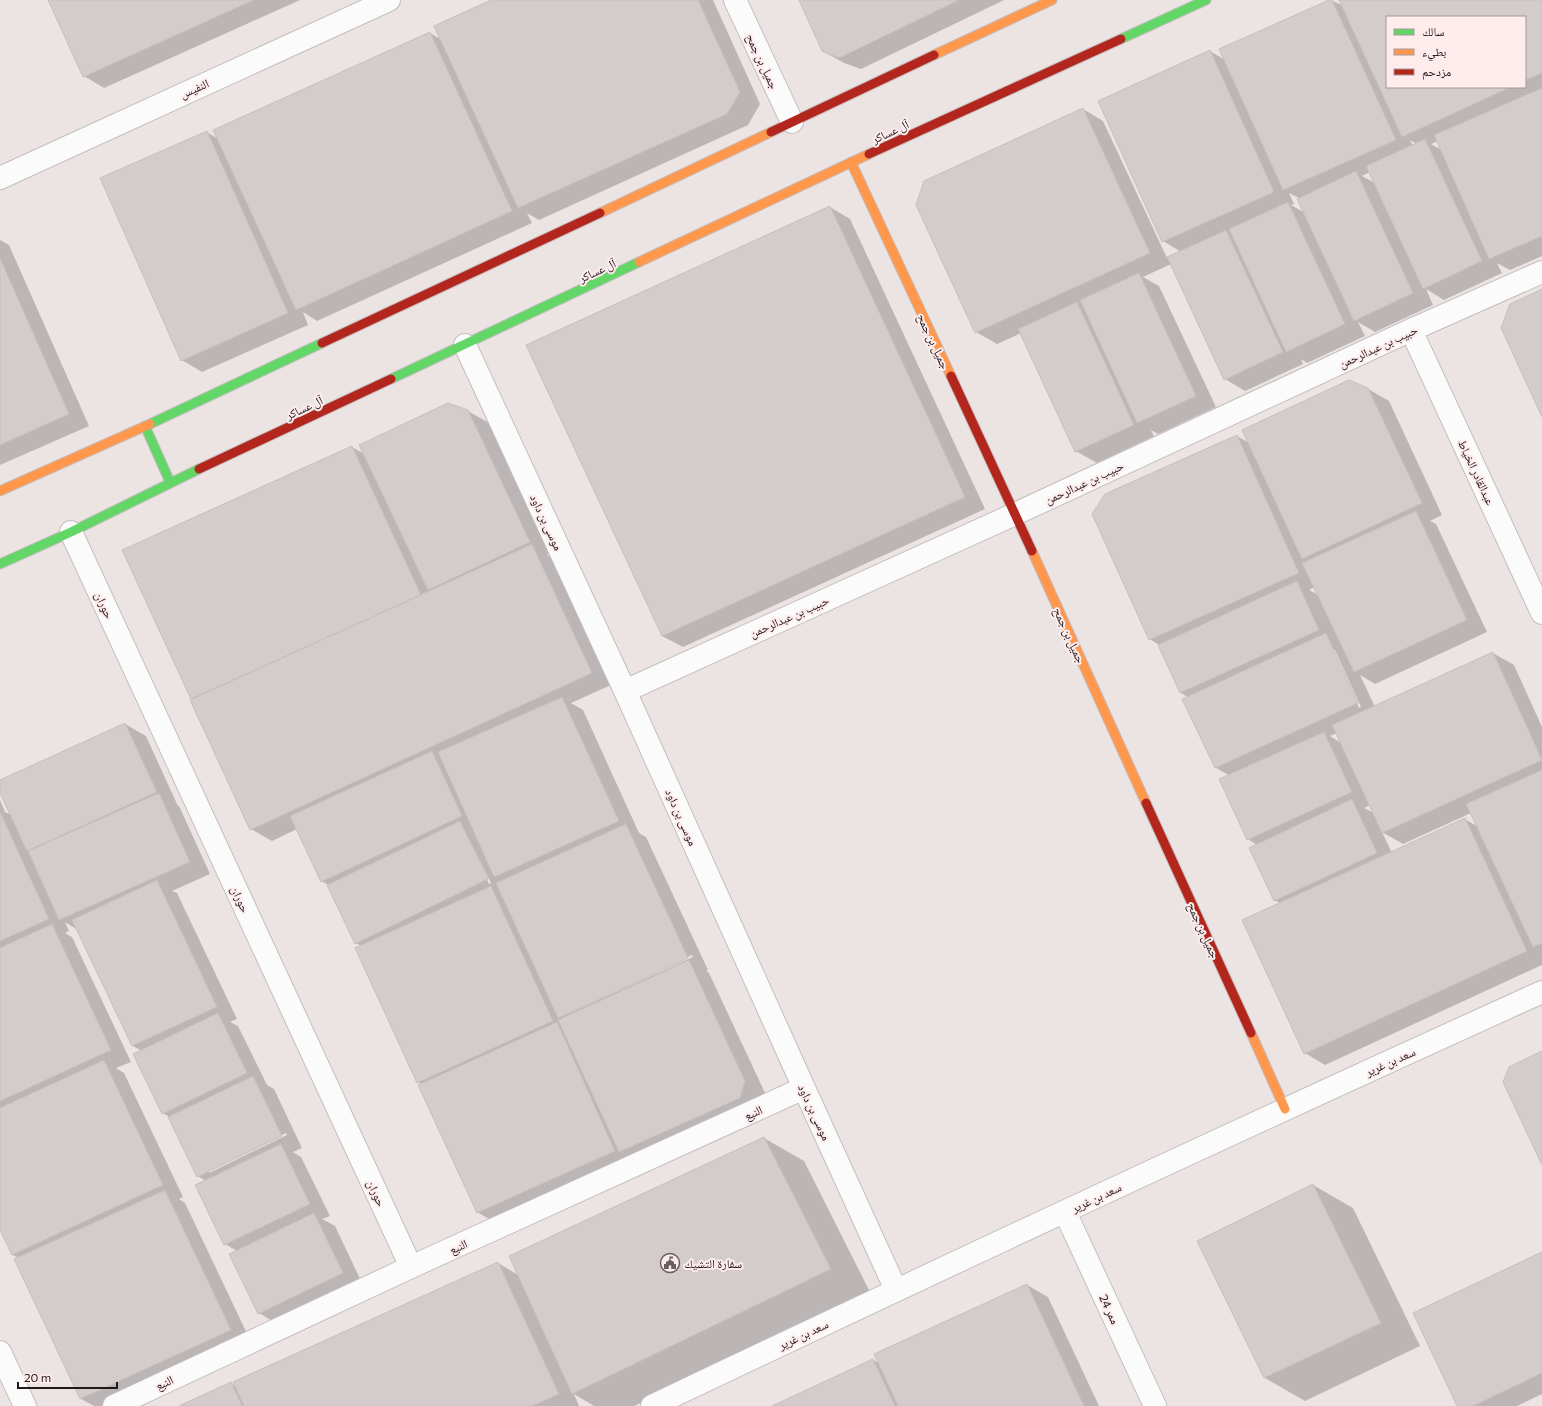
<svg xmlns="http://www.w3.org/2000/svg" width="1542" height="1406" font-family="Commissioner,'Noto Naskh Arabic',sans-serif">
<rect width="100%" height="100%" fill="#ece3e3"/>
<path fill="#0003" fill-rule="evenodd" d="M49 0H300L104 88 84 76Z
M493 0H713L760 104 748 125 539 220 527 213 532 223 317 321 303 312 308 325 202 372 182 360 207 132 218 139 430 33 442 40Z
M800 0H1004L861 69 844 63 823 51Z
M1331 0 1343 6 1340 0H1542V256L1510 270 1497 263 1502 273 1444 300 1426 289 1433 305 1375 332 1358 322 1365 336 1307 363 1301 359 1303 364 1245 391 1225 379 1171 264 1143 277 1159 286 1216 407 1158 434 1151 430 1154 436 1097 463 1076 451 1021 333 997 344 976 332 1083 109 1103 121 1167 258 1181 252 1163 241 1210 51 1225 60ZM1387 17H1525V87H1387ZM1410 140 1417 144 1413 146ZM1438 141 1442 150 1431 144ZM1370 172 1375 183 1362 176ZM1289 193 1299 198 1305 213 1291 205 1294 204Z
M830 207 850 219 985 509 683 647 662 636Z
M0 240 9 245 89 426 0 465Z
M1368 389 1389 401 1442 515 1430 521 1436 524 1487 632 1375 684 1360 675 1375 707 1493 653 1514 665 1542 727V965L1325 1065 1305 1053 1281 904 1275 900 1257 845 1248 839 1230 776 1216 768 1188 697 1181 693 1159 645 1150 639 1237 436 1249 443ZM1315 587 1318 595 1309 590ZM1333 650H1335L1361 707 1359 708ZM1337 733 1341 743 1330 736ZM1370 805 1374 813 1364 808ZM1471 813 1478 827 1465 819 1392 853 1382 832 1403 844Z
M468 411 489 423 550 553 547 555 552 557 611 685 571 703 583 710 639 833 646 837 708 970 706 971 709 973 765 1093 760 1109 498 1224 477 1212 421 1084 418 1082 361 946 356 943 329 885 321 881 297 829 272 841 251 829 124 551 352 447 364 454ZM467 839H469L491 883 489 884ZM692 955 693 957 570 1013V1011Z
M125 724 146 736 177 804H176L179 806 210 874 172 891 177 893 237 1019 230 1022 238 1026 267 1085 274 1089 302 1148 293 1152 301 1157 330 1216 322 1219 335 1226 363 1285 279 1325 259 1313 237 1251 225 1244 206 1181 198 1176 169 1117 163 1113 142 1051 133 1046 78 930 65 922 69 931 65 933 72 937 131 1062 116 1068 124 1073 183 1197 179 1199 185 1203 251 1342 111 1406H94L81 1399 16 1260 19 1258 13 1255 0 1227V800L5 812 12 815 0 790V781ZM286 1133 287 1135 209 1173V1170Z
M764 1138 804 1161 870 1292 634 1406H594L574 1394 579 1406H181L231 1383 236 1387 498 1263 518 1275 510 1257Z
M1313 1185 1353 1208 1420 1346 1305 1401 1265 1378 1198 1241Z
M1542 1253V1394L1517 1406H1458Z
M1027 1285 1048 1297 1099 1406H774L873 1360 879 1363Z"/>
<path fill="#d4cccc" stroke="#c6bfbf" d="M48 0H254L83 77Z
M491 0H698L740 92 727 114 518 208 434 26Z
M799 0H959L839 58 822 51Z
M1329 0H1332L1396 140 1283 190 1219 49Z
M1339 0H1542V73L1525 80V17H1387V87H1511L1402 137Z
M430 32 512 211 296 310 213 130Z
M1210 50 1274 192 1162 242 1098 101Z
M1542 88V236L1489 259 1434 135Z
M1083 108 1150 253 975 333 916 205 924 181Z
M207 131 288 313 181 361 100 178Z
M1425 139 1482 261 1423 289 1366 166Z
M1356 171 1413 293 1354 321 1297 199Z
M1288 202 1345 324 1286 352 1229 229Z
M830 206 965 497 662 636 526 345Z
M1226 230 1283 352 1224 380 1167 257Z
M0 258 69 414 0 445Z
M1139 273 1196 396 1137 423 1080 300Z
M1542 289V417L1501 328 1510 304Z
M1077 302 1134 425 1075 452 1018 329Z
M1349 380 1368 388 1422 503 1302 559 1242 430Z
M448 403 468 410 530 542 428 590 359 445Z
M1237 435 1299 573 1149 640 1092 514 1105 494Z
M352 446 421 595 191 699 122 550Z
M1416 511 1467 620 1354 672 1302 563Z
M532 544 592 673 250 830 190 700Z
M1297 581 1319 630 1180 693 1158 645Z
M1326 633 1358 703 1215 768 1182 699Z
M1493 652 1542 760 1382 833 1332 725Z
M562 697 619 821 494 877 438 752Z
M125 723 157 792 27 851 0 793V780Z
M1324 732 1352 792 1247 840 1219 779Z
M432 751 462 816 321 882 290 816Z
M1542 770V943L1533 947 1466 804Z
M159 793 190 862 59 920 28 851Z
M1352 799 1377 853 1274 901 1249 848Z
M0 812 49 919 0 941Z
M1465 818 1527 951 1304 1054 1242 920Z
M460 821 488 879 355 944 327 885Z
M626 824 688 958 558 1018 496 883Z
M157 880 217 1007 132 1046 72 920Z
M491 886 553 1021 417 1083 355 948Z
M52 924 111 1050 0 1101V948Z
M689 960 745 1081 740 1098 619 1152 558 1020Z
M218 1013 247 1073 162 1114 133 1054Z
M557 1022 615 1151 477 1213 418 1085Z
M1542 1051V1165L1503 1082 1509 1067Z
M104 1060 163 1185 12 1255 0 1230V1108Z
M253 1076 282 1136 197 1177 168 1117Z
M764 1137 831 1269 572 1394 509 1256Z
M281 1144 310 1204 224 1245 195 1185Z
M1313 1184 1381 1323 1264 1378 1197 1241Z
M165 1190 231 1330 80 1399 14 1259Z
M314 1213 343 1273 258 1314 229 1254Z
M1542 1252V1373L1473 1406H1457L1413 1313Z
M498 1262 559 1394 532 1406H244L233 1382Z
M1027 1284 1084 1406H898L874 1354Z
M873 1359 895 1406H772Z
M231 1382 242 1406H179Z"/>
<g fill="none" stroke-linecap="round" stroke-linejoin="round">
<defs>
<path id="street" d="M735 0 792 122
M0 178 389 0
M1411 330 1542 613
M465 345 625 691 804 1088 896 1290
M71 532 411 1267
M625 691 1015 514 1411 330 1542 272
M1065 1212 1155 1406
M0 1352 25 1406
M114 1406 411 1267 804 1088
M652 1406C948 1265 1244 1127 1542 992"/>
<path id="fast" d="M1121 39 1206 0
M391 379 639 262
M150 424 322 343
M145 426 170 482
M0 564 71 532 199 469"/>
<path id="slow" d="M934 55 1052 0
M851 162 951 376
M600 213 771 132
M639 262 869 154
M0 491 150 424
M1032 551 1146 803
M1251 1033 1285 1109"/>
<path id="jam" d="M771 132 934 55
M869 154 1121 39
M322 343 600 213
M951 376 1032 551
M199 469 391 379
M1146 803 1251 1033"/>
</defs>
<use href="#street" stroke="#c5bebe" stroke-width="24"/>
<use href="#fast" stroke="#c5bebe" stroke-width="11"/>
<use href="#slow" stroke="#c5bebe" stroke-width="11"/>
<use href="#jam" stroke="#c5bebe" stroke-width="11"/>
<use href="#street" stroke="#fcfbfb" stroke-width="22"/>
<use href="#fast" stroke="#63d668" stroke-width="9"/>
<use href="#slow" stroke="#ff974d" stroke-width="9"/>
<use href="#jam" stroke="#b3261e" stroke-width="9"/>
</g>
<defs>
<symbol id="civic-ring" viewBox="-11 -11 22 22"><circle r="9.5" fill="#feeced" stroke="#676060" stroke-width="1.5"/><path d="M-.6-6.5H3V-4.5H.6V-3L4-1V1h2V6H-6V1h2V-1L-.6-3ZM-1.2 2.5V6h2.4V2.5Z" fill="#676060"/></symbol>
</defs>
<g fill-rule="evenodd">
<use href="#civic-ring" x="659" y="1252" width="22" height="22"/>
</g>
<g text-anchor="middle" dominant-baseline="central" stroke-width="4" stroke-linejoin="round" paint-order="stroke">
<g font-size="12" fill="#20191a" stroke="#feeced">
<text transform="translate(763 61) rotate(65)">جميل بن جمح</text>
<text transform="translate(194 88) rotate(-24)">النفيس</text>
<text transform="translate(890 131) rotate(-25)">آل عساكر</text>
<text transform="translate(597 270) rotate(-25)">آل عساكر</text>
<text transform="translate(934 341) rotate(65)">جميل بن جمح</text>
<text transform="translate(1378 346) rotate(-25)">حبيب بن عبدالرحمن</text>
<text transform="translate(304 407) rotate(-25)">آل عساكر</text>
<text transform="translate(1477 472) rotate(65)">عبدالقادر الخياط</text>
<text transform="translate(1084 482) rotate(-25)">حبيب بن عبدالرحمن</text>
<text transform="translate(547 522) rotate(65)">موسى بن داود</text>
<text transform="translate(105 605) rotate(65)">حوران</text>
<text transform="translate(789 616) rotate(-24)">حبيب بن عبدالرحمن</text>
<text transform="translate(1070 635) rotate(66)">جميل بن جمح</text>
<text transform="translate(682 817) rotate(66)">موسى بن داود</text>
<text transform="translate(241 899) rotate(65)">حوران</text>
<text transform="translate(1204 930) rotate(66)">جميل بن جمح</text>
<text transform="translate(1390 1061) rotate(-24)">سعد بن غرير</text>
<text transform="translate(753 1112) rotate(-24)">النبع</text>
<text transform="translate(815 1112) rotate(65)">موسى بن داود</text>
<text transform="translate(377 1193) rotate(65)">حوران</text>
<text transform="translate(1096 1197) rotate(-25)">سعد بن غرير</text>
<text transform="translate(458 1246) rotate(-24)">النبع</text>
<text transform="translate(1110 1309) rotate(65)">ممر 24</text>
<text transform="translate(803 1334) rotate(-25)">سعد بن غرير</text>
<text transform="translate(164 1382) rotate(-25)">النبع</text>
</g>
<g font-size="12" fill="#20191a" stroke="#feeced" text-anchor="start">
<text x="684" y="1263">سفارة التشيك</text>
</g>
</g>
<rect x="1386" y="16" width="140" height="72" fill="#feeced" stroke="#a59899"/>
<rect x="1394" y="29" width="20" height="6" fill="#63d668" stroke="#a59899"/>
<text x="1422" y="36" font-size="12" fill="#20191a">سالك</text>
<rect x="1394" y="49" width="20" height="6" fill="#ff974d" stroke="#a59899"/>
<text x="1422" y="56" font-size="12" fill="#20191a">بطيء</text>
<rect x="1394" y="69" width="20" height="6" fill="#b3261e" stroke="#a59899"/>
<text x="1422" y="76" font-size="12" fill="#20191a">مزدحم</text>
<path d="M18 1382v6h99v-6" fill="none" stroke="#20191a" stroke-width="2"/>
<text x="24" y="1382" font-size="12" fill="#20191a" stroke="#feeced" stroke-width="3" paint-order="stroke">20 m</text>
</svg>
